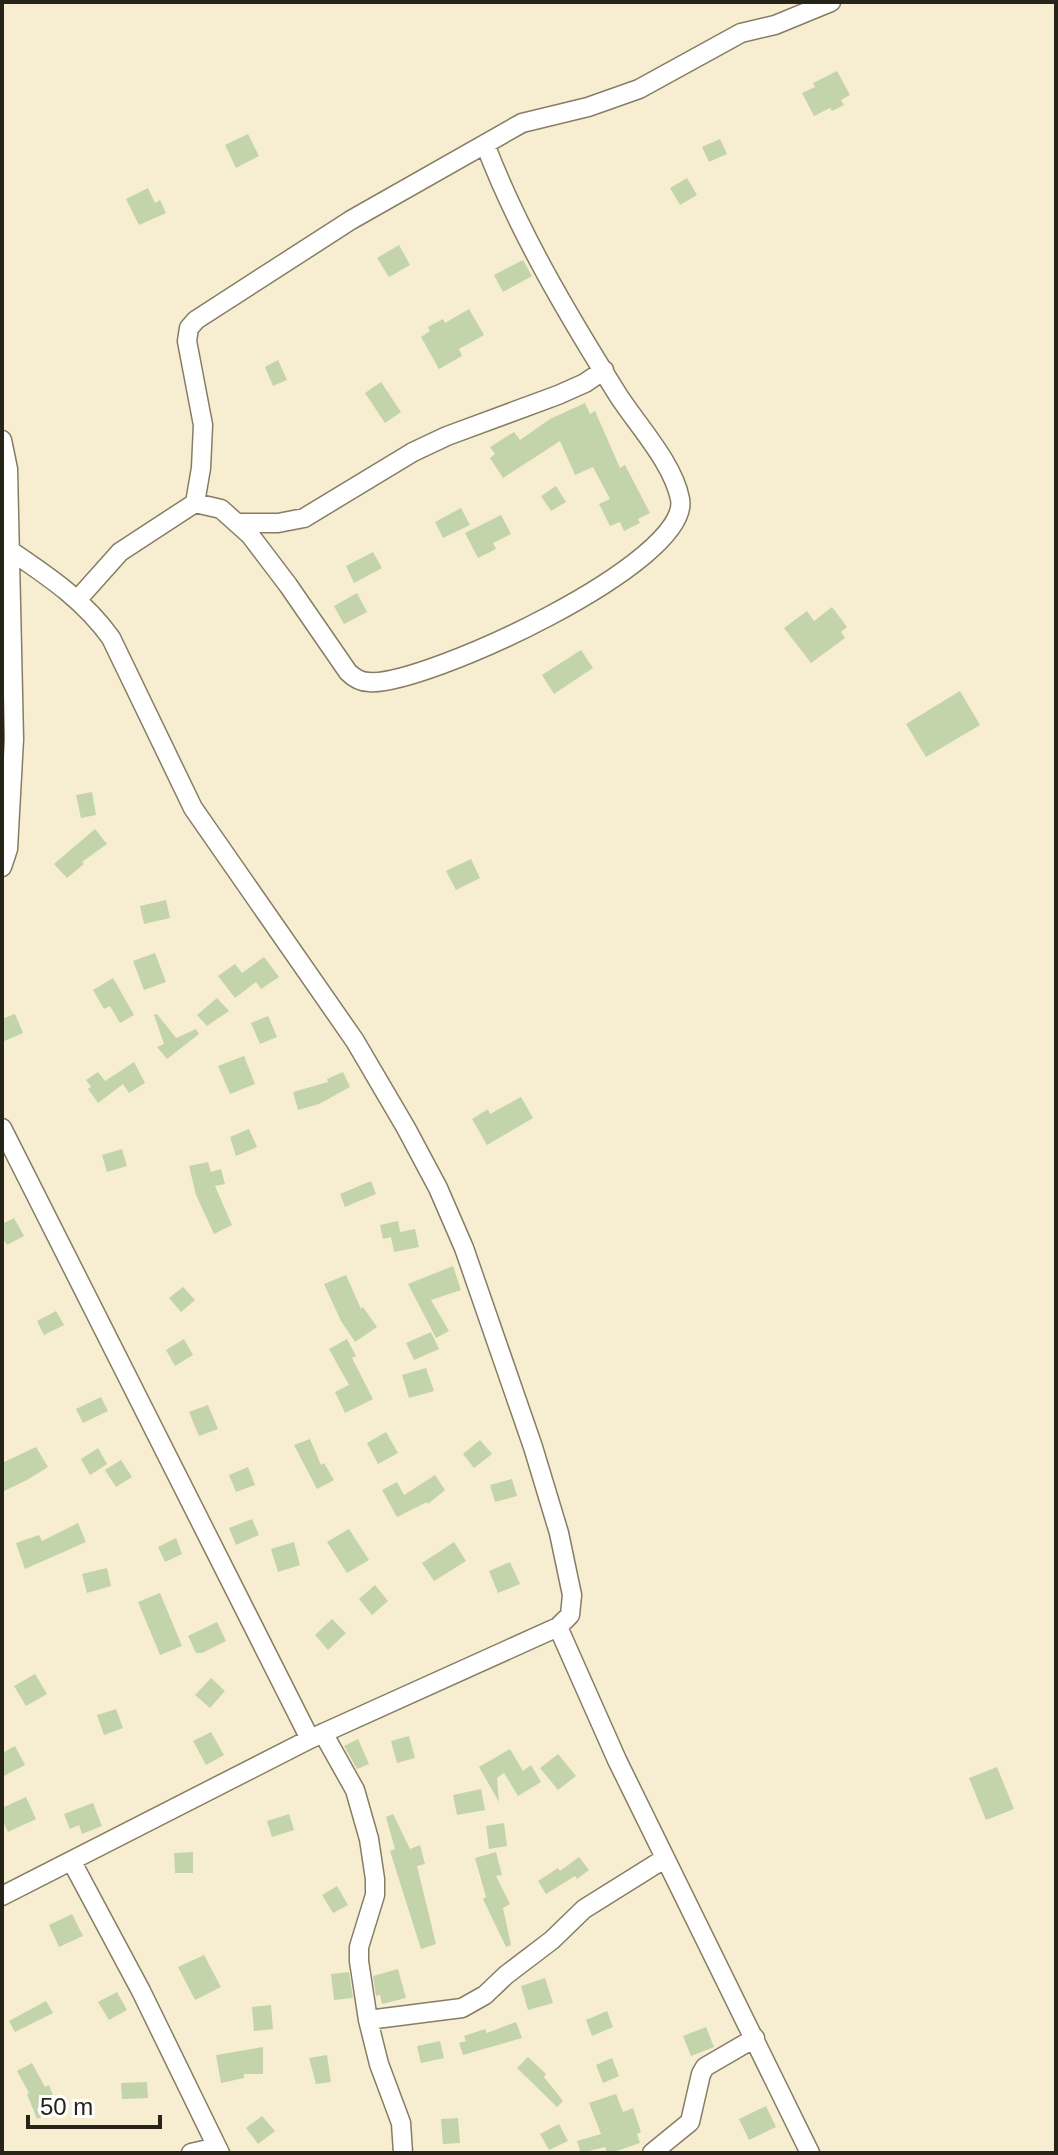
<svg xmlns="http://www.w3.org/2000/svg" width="1058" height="2155" font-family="Arial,sans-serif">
<rect width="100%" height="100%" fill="#f7eed1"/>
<path fill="#c3d3aa" d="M837 71 850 95 841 100 844 105 832 111 830 108 814 116 802 93 815 87 813 83Z
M248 134 259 156 236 168 225 145Z
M720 139 727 154 709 162 702 147Z
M687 178 697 195 680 205 670 188Z
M148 188 155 203 160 200 166 213 139 225 126 199Z
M399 245 410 265 389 277 377 258Z
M523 260 532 276 503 292 494 275Z
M469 309 484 335 459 349 462 356 439 369 421 337 430 331 428 327 443 319 445 323Z
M278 360 287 380 273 386 265 367Z
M381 382 401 412 385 423 365 393Z
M585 403 590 414 595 411 620 468 625 465 650 513 638 519 640 523 624 531 620 522 610 526 599 504 610 499 593 467 575 475 560 441 503 478 490 458 495 454 490 447 514 432 520 440 550 419Z
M556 486 566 502 551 511 541 496Z
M461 508 470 525 443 538 435 522Z
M501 515 511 534 493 543 496 549 478 558 465 533Z
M373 552 382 568 354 583 346 566Z
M357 593 367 612 344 624 334 606Z
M832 607 847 627 841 632 845 638 811 663 784 628 807 611 814 621Z
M581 650 593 668 554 694 542 675Z
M960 691 980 725 926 757 906 724Z
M92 792 96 815 81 818 76 795Z
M95 829 107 844 82 862 84 864 67 878 54 864Z
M471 859 480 878 456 890 446 871Z
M166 900 170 918 144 924 140 906Z
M155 953 166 982 144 990 133 961Z
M264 957 279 977 261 989 256 982 235 998 218 976 235 964 242 973Z
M113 978 134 1015 120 1023 110 1006 104 1009 93 990Z
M217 998 229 1011 207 1026 197 1015Z
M15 1014 23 1033 2 1042V1019Z
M157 1014 176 1038 196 1029 199 1034 167 1059 157 1047 164 1044 154 1015Z
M268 1016 277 1037 260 1044 251 1023Z
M244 1056 255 1084 230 1094 218 1066Z
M134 1062 145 1083 129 1093 123 1084 98 1103 88 1089 91 1087 86 1080 98 1072 105 1081Z
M343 1072 350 1087 319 1104 298 1110 293 1092 328 1082 327 1079Z
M521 1097 533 1118 487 1145 472 1119 488 1109 490 1114Z
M249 1129 257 1147 236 1156 230 1137Z
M122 1149 127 1166 107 1172 102 1155Z
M208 1162 211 1172 221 1169 225 1184 215 1186 232 1225 214 1234 196 1195 189 1166Z
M371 1181 376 1194 345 1207 340 1194Z
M14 1218 24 1236 7 1245 2 1237V1224Z
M398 1221 400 1232 415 1229 419 1247 394 1252 391 1237 383 1239 380 1225Z
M453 1266 461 1290 431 1300 449 1331 436 1338 408 1284Z
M346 1275 361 1309 363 1307 377 1327 355 1342 341 1321 324 1284Z
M183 1287 195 1300 181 1312 169 1298Z
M56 1311 64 1325 44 1335 37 1321Z
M431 1332 439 1349 414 1360 406 1343Z
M184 1339 193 1355 175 1366 166 1350Z
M347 1339 356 1356 352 1358 373 1399 345 1413 335 1392 349 1385 329 1349Z
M426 1368 434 1391 409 1398 402 1375Z
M101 1397 108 1411 83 1423 76 1409Z
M208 1405 218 1429 199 1436 189 1412Z
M386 1432 398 1453 378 1464 367 1443Z
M310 1439 321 1465 324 1463 334 1480 317 1489 294 1445Z
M480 1440 492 1454 474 1468 463 1454Z
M36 1447 48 1467 27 1480 2 1492V1463Z
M98 1448 107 1464 90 1475 81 1459Z
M121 1460 132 1477 116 1487 105 1470Z
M248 1467 255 1485 236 1492 229 1475Z
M435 1475 445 1490 428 1504 427 1502 397 1517 382 1490 397 1482 404 1495Z
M512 1479 517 1496 495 1502 490 1485Z
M252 1519 259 1535 236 1545 229 1528Z
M78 1523 86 1542 25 1569 16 1543 39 1535 42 1541Z
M349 1529 369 1560 347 1573 327 1542Z
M176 1538 182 1554 165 1562 158 1547Z
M294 1542 300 1565 278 1572 271 1549Z
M454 1542 466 1561 434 1581 422 1563Z
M510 1562 520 1584 498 1593 489 1571Z
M107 1568 111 1586 87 1593 82 1574Z
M375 1585 388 1601 372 1615 359 1599Z
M160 1593 182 1646 160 1655 138 1602Z
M332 1619 346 1633 328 1650 315 1635Z
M217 1622 226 1641 202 1653H196L188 1636Z
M35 1674 47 1694 26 1706 14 1686Z
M211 1678 225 1691 210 1708 195 1695Z
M116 1709 123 1728 104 1735 97 1715Z
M211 1732 224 1755 206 1765 193 1741Z
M409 1736 415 1758 397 1763 391 1741Z
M358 1739 369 1764 357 1769 344 1746Z
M15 1746 25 1765 2 1777V1753Z
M510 1749 523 1771 531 1765 541 1782 518 1796 504 1773 497 1778 499 1802 479 1767Z
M558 1754 576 1776 558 1790 540 1768Z
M997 1767 1014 1809 986 1820 969 1778Z
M481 1789 485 1810 457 1815 453 1795Z
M26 1797 36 1819 8 1832 2 1819V1808Z
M93 1803 102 1826 82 1834 79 1825 70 1829 64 1814Z
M289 1814 294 1830 272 1837 267 1821Z
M393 1814 410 1849 420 1845 425 1864 417 1866 436 1944 421 1949 390 1851 395 1849 386 1817Z
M504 1823 507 1846 489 1849 486 1826Z
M193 1852V1873H175L174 1853Z
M496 1852 502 1875 496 1876 510 1904 503 1908 511 1945 506 1947 483 1899 486 1897 475 1858Z
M579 1857 589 1870 577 1879 575 1876 546 1894 538 1881 558 1868 560 1871Z
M337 1886 348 1905 333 1913 322 1895Z
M72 1914 83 1936 59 1947 49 1925Z
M204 1955 221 1987 195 2000 178 1967Z
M398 1969 406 1998 382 2004 380 1995 376 1996 373 1976Z
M349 1972 353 1998 334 2000 331 1974Z
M545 1978 553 2003 528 2010 521 1986Z
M117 1992 127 2010 109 2020 98 2002Z
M46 2001 53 2013 15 2032 9 2021Z
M271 2005 273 2029 254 2031 252 2007Z
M607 2011 613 2027 592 2036 586 2020Z
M516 2022 522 2038 463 2055 459 2043 466 2041 464 2036 485 2029 487 2033Z
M706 2027 714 2047 691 2056 683 2036Z
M440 2041 444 2058 421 2063 417 2046Z
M263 2047V2074H244V2078L221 2083 216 2055Z
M327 2055 331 2082 316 2084 309 2058Z
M528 2057 546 2074 544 2077 563 2101 557 2107 517 2068Z
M612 2058 619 2076 603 2083 596 2065Z
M32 2063 45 2087 49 2085 59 2110 37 2119 27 2094 29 2093 17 2071Z
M147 2082 148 2098 122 2099 121 2083Z
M616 2094 623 2112 633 2108 641 2132 637 2134 640 2143 611 2153H607L605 2147 581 2153 577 2141 601 2134 589 2103Z
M766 2106 776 2127 749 2140 739 2119Z
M262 2116 275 2131 258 2144 246 2128Z
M458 2118 460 2143 443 2144 441 2119Z
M559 2124 568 2141 549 2150 540 2134Z"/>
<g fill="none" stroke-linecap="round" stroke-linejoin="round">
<defs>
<path id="minor" d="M2 440 8 469 14 739 8 849 2 867
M195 503 201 468 203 425 187 341 189 328 196 320 351 220 522 123 588 107 639 89 741 33 775 25 831 2
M239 523H278L304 518 413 452 447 436 558 395 585 383 604 370
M78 599 120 552 195 503 221 509 250 535 288 585 348 672C354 678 360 682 369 682 422 687 693 562 680 499 673 463 638 426 618 395 568 315 519 233 485 144
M2 1128 310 1739
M558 1627 617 1760 810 2153
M323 1733 355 1790 369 1839 375 1879V1895L359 1947V1961L368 2020 379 2064 401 2123 403 2153
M72 1862 141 1991 220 2153
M2 1896 310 1739 558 1627 570 1615 572 1595 559 1533 533 1447 464 1248 438 1188 406 1128 355 1041 193 808 111 638C84 600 49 577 11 551
M368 2020 462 2008 485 1995 506 1975 552 1940 584 1909 664 1859
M191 2153 217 2147
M652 2153 690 2122 701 2074 705 2067 755 2038"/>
</defs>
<use href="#minor" stroke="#867d63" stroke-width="21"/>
<use href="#minor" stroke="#fff" stroke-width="18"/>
</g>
<rect width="1058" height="2155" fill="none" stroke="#262318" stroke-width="8"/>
<path d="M28 2115v12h132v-12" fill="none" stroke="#262318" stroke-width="4"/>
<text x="40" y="2115" font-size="24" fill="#262318" stroke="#ffffff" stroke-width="6" paint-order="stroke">50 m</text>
</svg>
